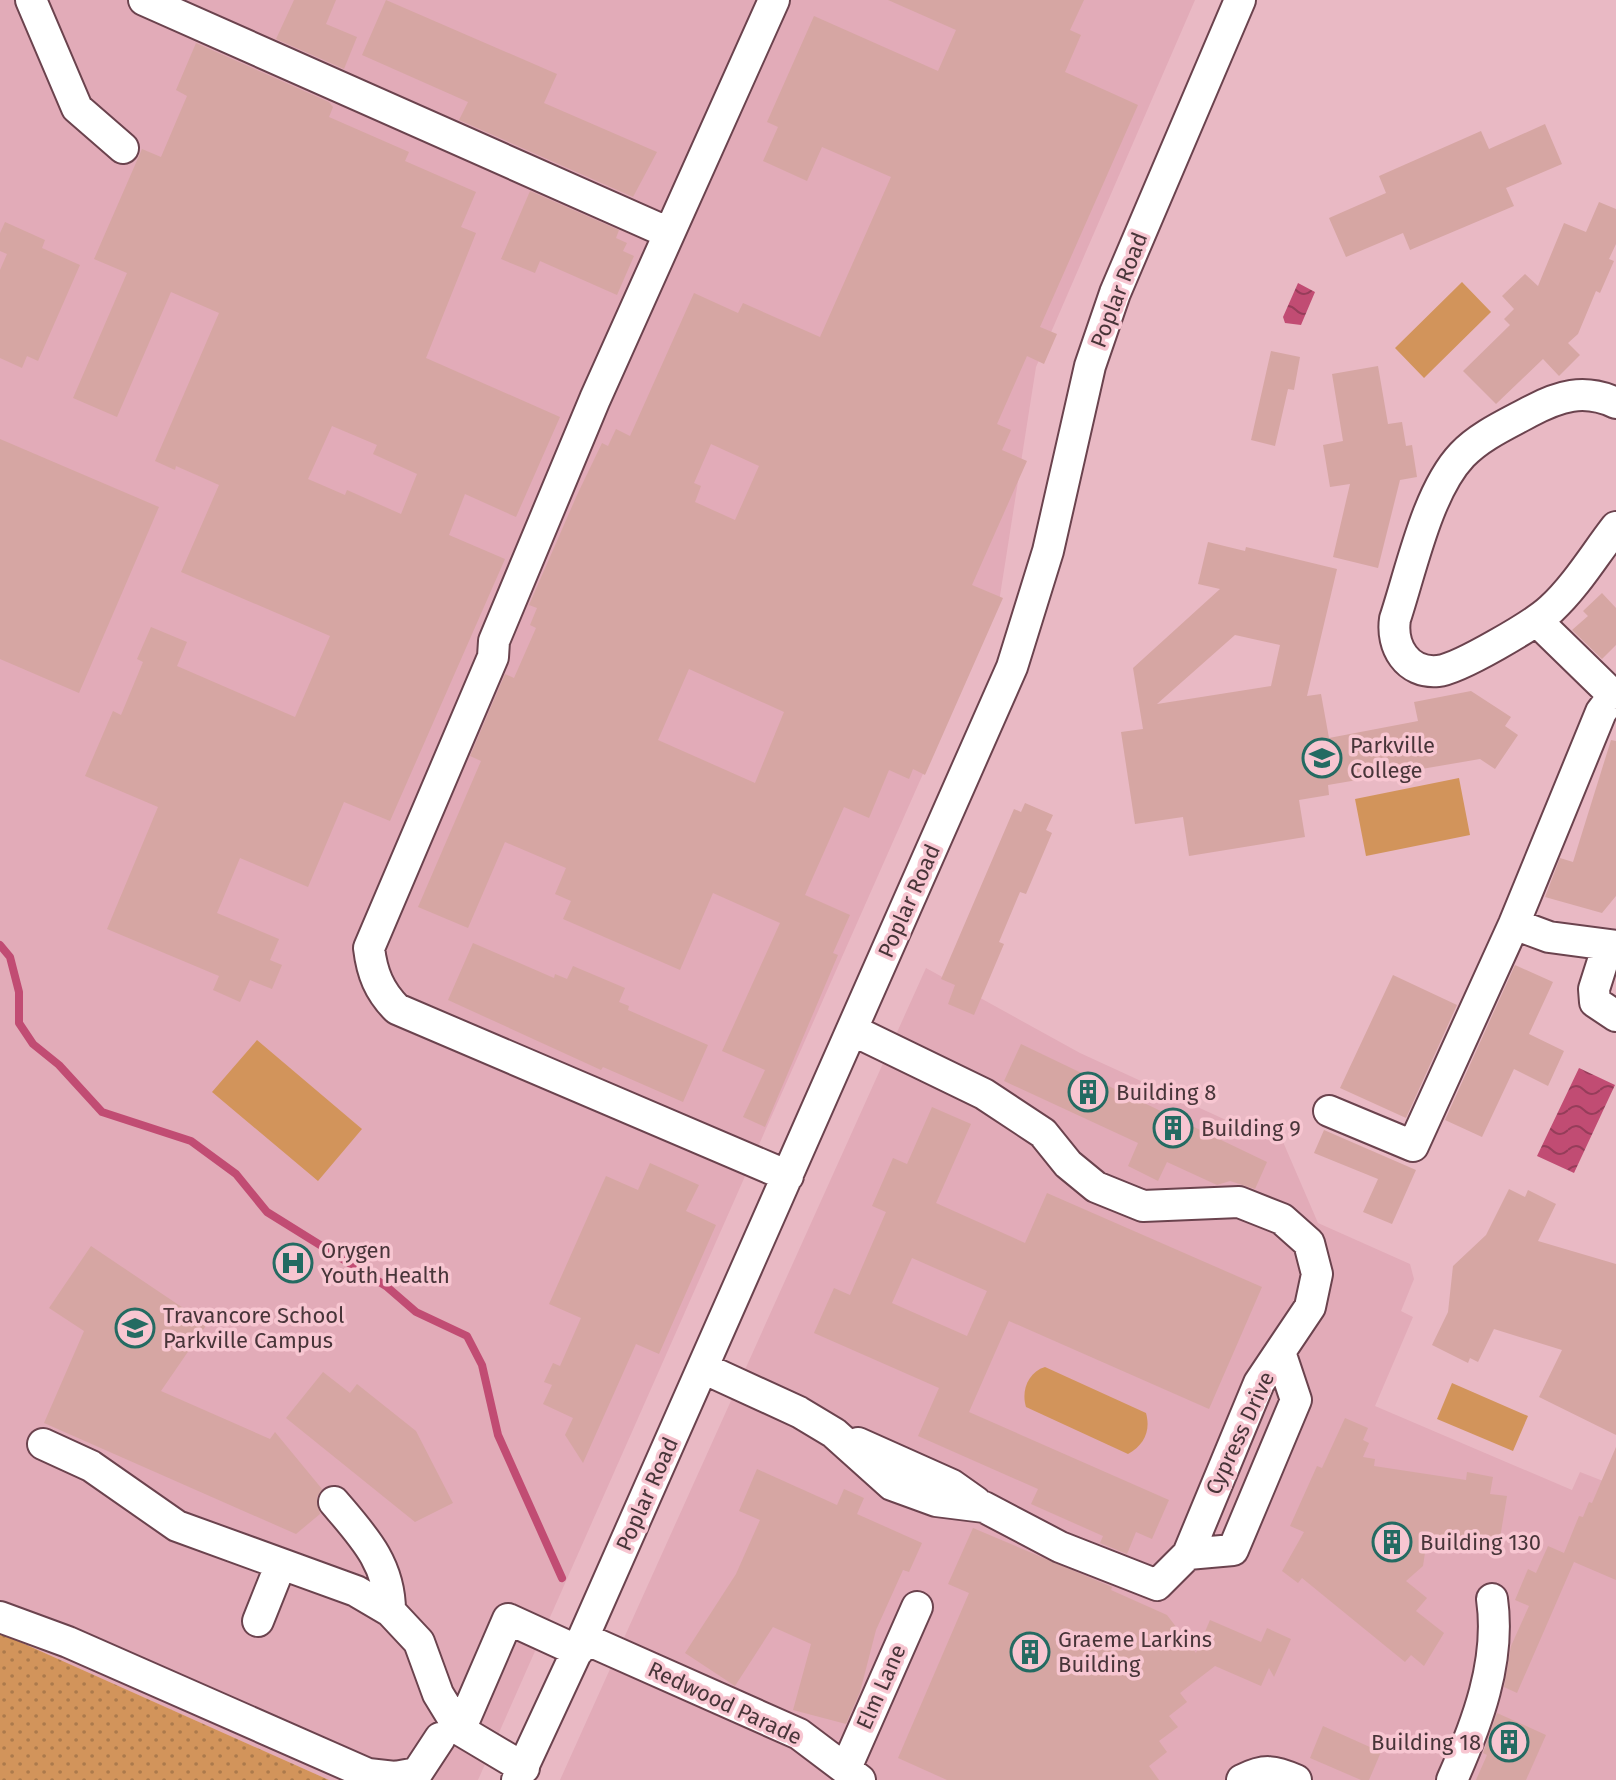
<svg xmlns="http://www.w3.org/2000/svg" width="1616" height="1780" font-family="'Fira Sans',sans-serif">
<defs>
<pattern id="grass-dots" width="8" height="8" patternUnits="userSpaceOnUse" patternTransform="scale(2)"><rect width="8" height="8" fill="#d2945b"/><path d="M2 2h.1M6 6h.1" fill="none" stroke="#ac7a4c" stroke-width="1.8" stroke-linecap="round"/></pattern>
<pattern id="water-waves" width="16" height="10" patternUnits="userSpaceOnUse" patternTransform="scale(2)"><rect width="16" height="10" fill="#c14c73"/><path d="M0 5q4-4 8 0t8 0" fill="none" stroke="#963d5a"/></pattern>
</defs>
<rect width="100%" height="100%" fill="#e9b9c4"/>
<path fill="#e2abb8" d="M0 0H1195L1036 367 999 602 478 1780H329L0 1633Z
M926 968 1080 1053 1252 1132 1274 1121 1318 1223 1410 1264 1414 1279 1401 1311 1413 1317 1375 1406 1572 1490 1580 1472 1616 1486V1780H560Z"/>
<path fill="url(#grass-dots)" d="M0 1633 329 1780H0Z"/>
<path fill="#d2945b" d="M1462 282 1491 312 1424 378 1395 348Z
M1459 778 1470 835 1366 856 1355 799Z
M257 1040 362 1129 318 1181 212 1092Z
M1045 1367 1146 1413C1151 1431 1144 1445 1128 1454L1026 1407C1021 1391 1028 1372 1045 1367Z
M1452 1383 1528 1416 1513 1451 1437 1419Z"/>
<path fill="url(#water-waves)" d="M1298 283 1315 292 1301 325 1285 323 1283 317Z
M1579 1068 1615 1085 1574 1173 1537 1156Z"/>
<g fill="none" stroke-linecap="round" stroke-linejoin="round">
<path stroke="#c14c73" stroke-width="8" d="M0 945 10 957 19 992V1023L33 1044 59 1065 102 1112 191 1141 236 1174 267 1212 386 1286 416 1312 467 1336 482 1365 498 1435 562 1578"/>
</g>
<path fill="#d6a6a3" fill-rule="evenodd" d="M294 0H336L326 24 357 37 344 69 276 39Z
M386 0 557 74 544 103 657 152 633 197 459 120 468 102 362 55Z
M888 0H1084L1070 30 1081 35 1065 72 1138 105 1040 327 1057 334 1044 364 1027 356 997 424 1011 430 1002 450 1027 461 972 585 1003 598 925 775 913 769 909 779 889 770 869 818 844 807 805 895 850 915 833 953 838 955 765 1127 743 1117 765 1070 722 1051 780 923 713 893 680 970 563 919 571 901 555 894 566 868 505 842 468 928 418 907 481 761 470 756 505 674 514 678 536 628 530 625 537 608 529 605 577 495 602 443 608 446 616 429 630 436 694 293 738 313 743 303 820 337 891 177 822 147 807 181 763 161 778 127 767 122 814 16 938 71 956 30ZM711 444 759 466 735 520 695 502 701 486 694 483ZM689 669 784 712 755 783 658 740Z
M196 43 329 102 333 107 329 117 409 152 405 161 476 192 461 227 476 233 426 358 560 417 516 517 465 494 449 535 505 559 390 821 344 802 308 887 240 858 217 913 279 939 270 960 282 965 272 989 250 980 240 1002 213 990 219 976 107 929 158 807 85 776 113 711 121 715 143 662 137 659 151 627 187 642 177 666 295 717 330 636 181 572 219 485 176 466 175 470 155 461 219 313 171 292 117 417 73 398 127 273 94 259 142 149 161 157 187 96 176 90ZM332 426 377 445 373 454 417 474 401 514 347 490 345 495 308 479Z
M1545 124 1562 164 1506 188 1514 206 1410 250 1403 233 1346 257 1329 218 1386 193 1379 176 1481 131 1489 149Z
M530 191 619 230 616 238 627 243 623 251 634 256 617 295 540 261 535 273 501 259Z
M1599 202 1616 209V244L1609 259 1614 261 1600 293 1596 291 1578 334 1568 343 1580 355 1559 376 1543 359 1496 404 1463 371 1510 325 1504 319 1514 309 1502 296 1525 274 1538 286 1564 223 1586 232Z
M5 222 45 240 42 248 80 265 38 361 27 356 22 368 0 358V270L7 254 0 251V233Z
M1271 351 1300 357 1294 390 1288 389 1275 446 1251 440Z
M1378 366 1388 424 1402 422 1406 446 1412 445 1417 477 1400 480 1378 568 1333 557 1350 484 1330 487 1323 445 1343 441 1332 374Z
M0 439 159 507 79 693 0 659Z
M1208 542 1245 551 1246 547 1337 569 1307 696 1321 694 1329 738 1418 721 1414 702 1471 691 1511 717 1505 726 1518 735 1495 769 1480 759 1328 785 1329 795 1299 800 1305 837 1189 856 1183 817 1135 824 1121 732 1143 729 1133 668 1220 589 1198 584ZM1235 635 1280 645 1271 686 1157 704Z
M1602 593 1616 608V645L1602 659 1572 630 1588 616 1583 611Z
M1611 740 1616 741V896L1602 913 1545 897 1560 858 1573 862Z
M1025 803 1053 815 1046 830 1052 833 1026 894 1020 892 999 942 1004 944 974 1015 948 1004 955 985 941 979 1014 809 1021 812Z
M473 943 554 978 555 974 567 979 573 966 625 988 619 1002 629 1006 628 1010 708 1045 683 1102 603 1067 601 1070 448 1000Z
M1515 965 1553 982 1529 1034 1564 1051 1548 1086 1514 1069 1482 1137 1445 1120Z
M1393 975 1457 1005 1406 1118 1340 1088Z
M1021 1044 1267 1162 1255 1189 1230 1181 1217 1185 1167 1162 1158 1181 1128 1166 1138 1143 1004 1081Z
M932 1107 971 1124 936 1203 1025 1243 1047 1193 1262 1287 1209 1409 1009 1321 969 1412 1169 1500 1152 1539 1136 1532 1127 1554 1100 1543 1103 1536 1031 1504 1038 1489 918 1436 939 1388 814 1333 834 1288 850 1295 886 1212 872 1206 893 1158 907 1164ZM912 1258 987 1291 967 1336 892 1303Z
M1324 1130 1416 1170 1392 1224 1363 1212 1378 1179 1314 1153Z
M650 1163 699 1185 686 1211 716 1225 659 1354 636 1344 583 1463 565 1435 573 1418 543 1404 552 1385 544 1382 553 1363 560 1366 581 1318 549 1304 606 1176 638 1190Z
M1509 1189 1525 1197 1528 1190 1556 1204 1538 1241 1616 1264V1435L1539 1397 1562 1350 1494 1329 1478 1362 1470 1358 1468 1363 1432 1345 1448 1312 1453 1266 1486 1235Z
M91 1246 207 1324 161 1391 270 1439 275 1432 322 1489 317 1497 320 1514 296 1534 44 1423 84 1331 49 1308Z
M323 1372 350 1393 357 1384 416 1431 453 1503 415 1522 286 1418Z
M1345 1418 1368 1428 1363 1440 1369 1443 1363 1457 1375 1459 1374 1466 1466 1480 1467 1472 1493 1477 1490 1494 1507 1496 1498 1550 1427 1539 1423 1566 1406 1581 1427 1598 1416 1611 1444 1633 1424 1666 1411 1655 1405 1662 1302 1578 1298 1583 1282 1571 1304 1532 1290 1526 1317 1466 1322 1468Z
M1616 1447V1580L1574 1562 1517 1693 1504 1687 1511 1646 1529 1606 1515 1600 1528 1569 1536 1573 1548 1546 1564 1553 1579 1516 1583 1517 1589 1502 1592 1503Z
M757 1469 837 1505 844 1489 864 1498 857 1514 922 1543 909 1572 903 1570 876 1630 860 1692 846 1724 793 1710 811 1644 773 1627 735 1686 685 1653 736 1574 760 1520 739 1511Z
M973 1528 1112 1587 1111 1590 1167 1615 1196 1653 1210 1620 1261 1642 1267 1628 1291 1639 1274 1677 1269 1668 1261 1686 1215 1666 1180 1693 1187 1702 1169 1716 1178 1727 1159 1741 1167 1752 1149 1766 1159 1780H947L898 1758 969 1593 948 1584Z
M1497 1713 1546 1735 1526 1780H1476L1487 1755 1483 1753Z
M1323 1726 1381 1752 1369 1780H1361L1310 1758Z"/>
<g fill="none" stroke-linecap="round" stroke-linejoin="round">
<defs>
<path id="minor" d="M31 0 77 108 123 148
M144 0 669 233
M774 0 595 399 494 641 493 657 369 948C372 973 379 991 397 1009L788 1176
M1616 403C1584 388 1559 396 1529 412 1507 424 1480 436 1462 455 1427 492 1411 571 1395 619 1391 646 1407 674 1438 671 1459 669 1535 624 1551 609 1576 586 1595 554 1616 527
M1537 621 1612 694
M1514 924 1549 937 1616 946
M1608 945 1594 989 1595 1002 1616 1016
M1329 1111 1413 1146 1514 924 1601 712 1616 692
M703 1368 799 1412 834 1433 892 1485 936 1501 984 1507 1060 1547 1157 1585 1188 1554 1259 1383 1310 1307 1317 1274 1309 1243 1282 1219 1239 1202 1143 1206 1096 1187 1068 1164 1043 1133 984 1094 852 1030
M858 1443 952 1485 976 1502
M43 1444 91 1466 177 1526 356 1591 390 1611 419 1642 438 1694 460 1730 524 1768
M334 1502C363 1536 390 1564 390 1611
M1188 1554 1233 1550 1296 1400 1280 1352
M0 1617 68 1642 368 1774 395 1777 417 1773 440 1738
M258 1621 280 1566
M583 1638 799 1734 860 1780
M460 1730 508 1619 578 1651
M846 1768 917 1607
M517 1780 583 1638 1012 667 1048 551 1090 366 1115 293 1240 0
M1242 1780C1264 1769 1273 1770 1296 1780
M1452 1780C1477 1724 1501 1661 1492 1599"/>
</defs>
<use href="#minor" stroke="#6b434e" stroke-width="34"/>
<use href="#minor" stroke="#fff" stroke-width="30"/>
</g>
<defs>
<symbol id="school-ring" viewBox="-11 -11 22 22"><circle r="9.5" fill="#f7c6d1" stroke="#246b62" stroke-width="1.5"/><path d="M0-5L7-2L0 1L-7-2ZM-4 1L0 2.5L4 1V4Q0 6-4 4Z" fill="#246b62"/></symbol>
<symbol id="building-ring" viewBox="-11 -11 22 22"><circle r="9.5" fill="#f7c6d1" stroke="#246b62" stroke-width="1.5"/><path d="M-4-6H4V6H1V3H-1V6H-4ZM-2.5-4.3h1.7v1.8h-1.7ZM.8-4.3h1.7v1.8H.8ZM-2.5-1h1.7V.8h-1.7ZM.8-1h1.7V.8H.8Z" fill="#246b62"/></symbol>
<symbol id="hospital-ring" viewBox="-11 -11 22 22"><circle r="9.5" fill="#f7c6d1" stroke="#246b62" stroke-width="1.5"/><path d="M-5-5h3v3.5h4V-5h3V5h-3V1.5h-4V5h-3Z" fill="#246b62"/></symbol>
</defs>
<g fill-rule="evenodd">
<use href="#school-ring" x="1300" y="736" width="44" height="44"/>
<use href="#building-ring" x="1066" y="1070" width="44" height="44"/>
<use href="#building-ring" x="1151" y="1106" width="44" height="44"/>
<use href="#hospital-ring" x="271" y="1241" width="44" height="44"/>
<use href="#school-ring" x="113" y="1306" width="44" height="44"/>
<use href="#building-ring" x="1370" y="1520" width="44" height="44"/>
<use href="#building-ring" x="1008" y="1630" width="44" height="44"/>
<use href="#building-ring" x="1487" y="1720" width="44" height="44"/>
</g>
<g text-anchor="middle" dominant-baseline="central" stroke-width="7" stroke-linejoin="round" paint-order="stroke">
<g font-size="22" fill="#483539" stroke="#f7c6d1">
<text transform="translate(1119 290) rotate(-69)">Poplar Road</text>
<text transform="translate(909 901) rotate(-66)">Poplar Road</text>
<text transform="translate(1240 1433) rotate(-65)">Cypress Drive</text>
<text transform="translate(647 1494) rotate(-66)">Poplar Road</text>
<text transform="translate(881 1687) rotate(-66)">Elm Lane</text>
<text transform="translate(725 1703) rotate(25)">Redwood Parade</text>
</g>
<g font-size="22" fill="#483539" stroke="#f7c6d1" text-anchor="start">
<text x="1350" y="745">Parkville<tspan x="1350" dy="25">College</tspan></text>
<text x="1116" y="1092">Building 8</text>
<text x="1201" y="1128">Building 9</text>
<text x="321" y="1250">Orygen<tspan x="321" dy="25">Youth Health</tspan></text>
<text x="163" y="1315">Travancore School<tspan x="163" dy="25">Parkville Campus</tspan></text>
<text x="1420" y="1542">Building 130</text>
<text x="1058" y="1639">Graeme Larkins<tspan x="1058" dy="25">Building</tspan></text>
<text x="1481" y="1742" text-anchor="end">Building 18</text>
</g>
</g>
</svg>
